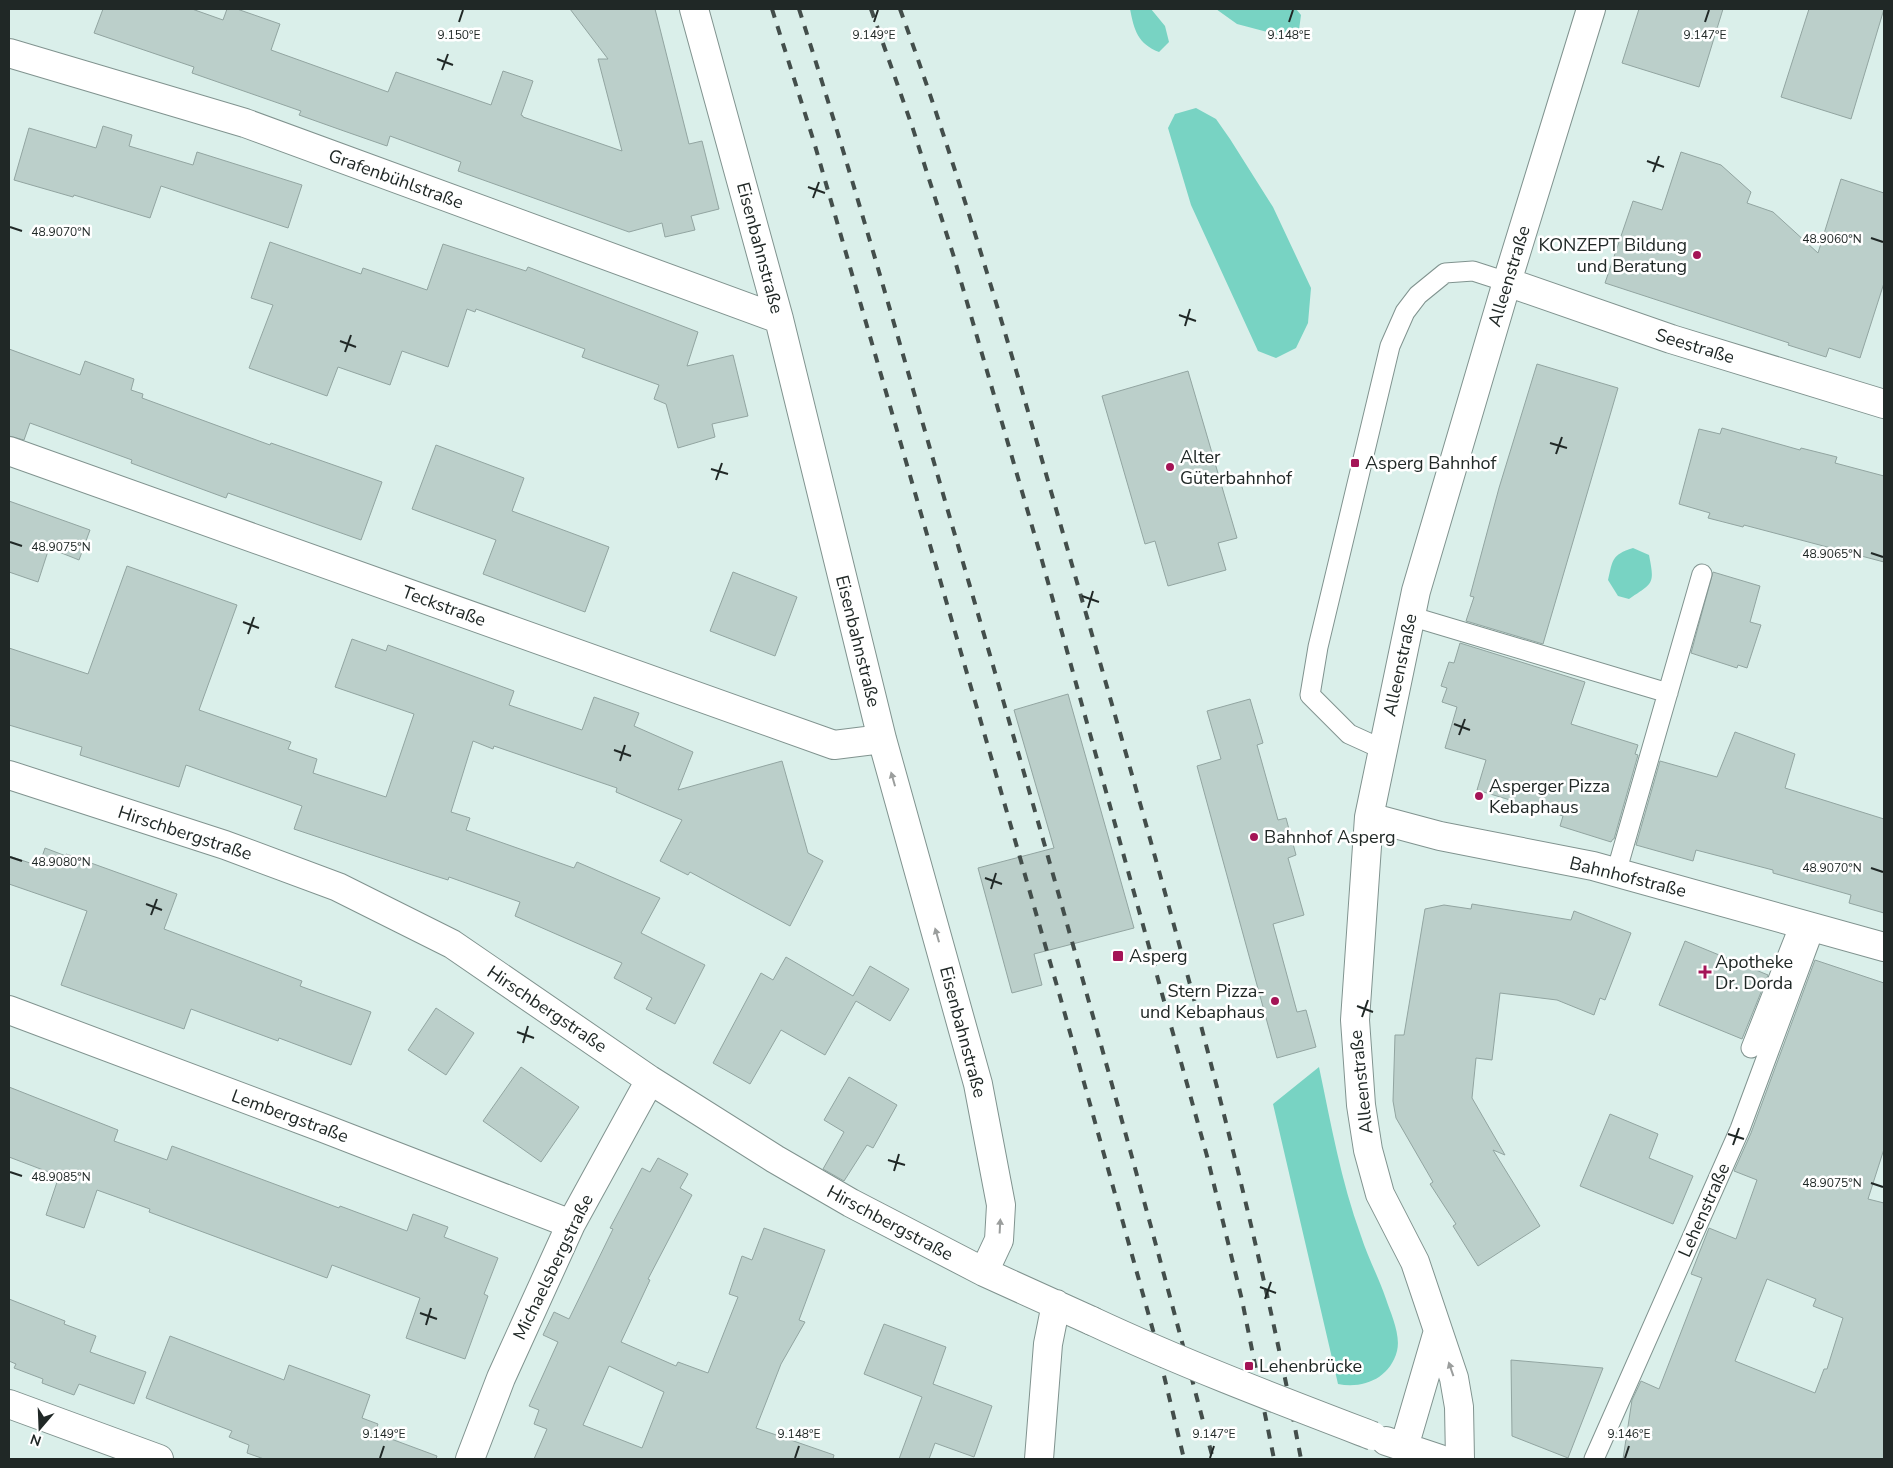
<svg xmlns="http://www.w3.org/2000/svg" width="1893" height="1468" font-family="'Nunito Sans',sans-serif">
<rect width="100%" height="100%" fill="#daefea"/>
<path fill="#78d3c3" d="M1130 9H1151L1165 26 1169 42 1159 52C1138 44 1134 30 1130 9Z
M1216 9H1296L1301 15 1299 30 1286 37 1237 24Z
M1196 108 1216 119 1230 139 1273 207 1311 288 1308 323 1296 348 1276 358 1258 351 1191 205 1168 128 1175 114Z
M1633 548 1649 555C1655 585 1653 583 1629 599L1618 596 1608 580C1613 560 1611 555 1633 548Z
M1319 1067C1331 1124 1341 1181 1361 1236 1368 1258 1379 1278 1386 1299 1391 1314 1401 1335 1397 1351 1390 1378 1364 1389 1338 1384L1273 1104Z"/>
<path fill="#bbcfca" stroke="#92a5a1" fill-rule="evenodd" d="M103 9H192L223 20 227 9H237L280 24 271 50 388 92 396 72 491 105 503 71 533 81 521 115 523 116V117L622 151 598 59H608L570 9H655L689 144 702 141 719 209 691 216 695 230 665 237 662 223 629 232 458 171 461 162 390 136 387 146 344 131 299 115 301 111 192 73 194 67 94 33Z
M1639 9H1723L1699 87 1622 63Z
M1809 9H1884L1851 119 1781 97Z
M103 126 132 135 129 146 193 165 197 152 302 185 288 228 161 186 150 218 74 195 73 197 14 180 29 128 96 148Z
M1681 152 1721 165 1751 192 1747 203 1773 212 1818 253 1841 179 1884 193V283L1860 358 1829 348 1826 357 1788 345 1789 343 1605 283 1633 201 1662 210Z
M270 242 361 274 363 268 427 290 443 244 526 271 528 267 698 332 687 366 733 355 748 416 712 424 715 437 678 448 666 404 654 399 659 385 582 357 585 349 476 309 475 312 467 309 448 367 402 351 390 385 338 367 327 396 249 368 273 305 251 298Z
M9 349 80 375 85 361 134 379 131 390 143 394 142 398 270 445 271 443 382 482 361 540 228 493 226 498 131 463 132 460 30 423 24 440 9 436Z
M1537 364 1618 388 1543 644 1466 621 1474 597 1470 596 1499 488Z
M1188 371 1237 538 1218 543 1226 570 1168 586 1155 541 1145 544 1102 396Z
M1722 428 1800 450 1801 448 1837 457 1835 463 1884 476V562L1744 525 1743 527 1708 518 1710 513 1679 504 1699 429 1720 434Z
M436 445 524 478 512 511 609 547 585 612 483 574 496 540 412 509Z
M9 501 90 530 79 560 49 548 38 582 9 572Z
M127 566 237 605 199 710 291 742 288 749 317 759 313 773 386 797 414 714 335 687 352 639 386 651 388 645 514 691 509 705 582 730 594 697 639 713 634 726 693 752 678 790 782 761 808 853 823 861 790 926 690 872 688 875 660 861 682 820 616 792 617 788 494 746 493 749 473 741 451 812 470 818 466 830 574 868 577 862 660 898 641 933 705 965 675 1024 646 1009 652 998 614 978 622 963 515 916 520 902 449 877 448 880 426 873 294 829 302 806 186 765 179 787 80 755 82 747 9 725V648L88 674Z
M733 572 797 597 775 656 710 631Z
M1713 572 1760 586 1750 622 1761 625 1747 668 1738 665 1737 668 1691 653Z
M1460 643 1585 682 1571 724 1638 745 1635 754 1638 755 1614 839H1613L1611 842 1560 826 1563 816 1477 790 1486 760 1445 748 1457 707 1442 702 1447 688 1441 686 1449 662 1454 663Z
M1068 694 1134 928 1034 954 1042 985 1012 993 978 868 1054 848 1014 710Z
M1250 699 1263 743 1257 745 1278 820 1286 818 1296 855 1288 858 1304 915 1273 924 1297 1012 1306 1010 1316 1047 1277 1058 1197 766 1221 759 1207 711Z
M1735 732 1795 754 1785 788 1884 819V913L1849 903 1851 895 1773 873V870L1696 850 1693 861 1636 845 1660 761 1717 777Z
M45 848 66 856V854L177 894 164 929 302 981 300 986 371 1012 351 1065 279 1038 278 1041 191 1009 184 1029 61 985 87 911 9 884V856L39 866Z
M1472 904 1571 920 1574 911 1631 933 1605 1000 1600 998 1594 1015 1557 1000 1500 993 1492 1060 1476 1058 1472 1098 1505 1155 1493 1150 1540 1226 1478 1266 1453 1226 1456 1224 1430 1184 1433 1182 1396 1118 1393 1101 1395 1035H1404L1425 909 1444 905 1471 909Z
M1685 941 1768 975 1742 1039 1659 1005Z
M786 957 853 996 870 966 909 989 890 1021 856 1001 825 1055 781 1030 750 1084 713 1063 761 973 773 980Z
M1815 960 1884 983V1149L1868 1199 1884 1203V1459H1623L1632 1400 1641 1381 1659 1389 1702 1278 1691 1274 1709 1228 1736 1239 1757 1180 1734 1171 1751 1133ZM1767 1279 1816 1299 1813 1306 1843 1318 1827 1369H1824L1815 1393 1735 1361Z
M436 1008 474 1033 446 1075 408 1050Z
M521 1067 579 1107 541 1162 483 1121Z
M849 1077 897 1105 873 1148 867 1145 844 1181 823 1169 844 1132 824 1120Z
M9 1087 118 1130 114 1141 167 1160 172 1146 339 1208 340 1206 407 1231 413 1214 448 1227 444 1237 498 1258 484 1294 488 1296 465 1359 406 1338 420 1298 332 1265 327 1278 149 1212 150 1209 97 1190 84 1228 46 1215 59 1176 9 1157Z
M1610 1114 1658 1134 1649 1158 1693 1176 1673 1224 1580 1186Z
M658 1158 688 1174 680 1188 692 1195 648 1279 650 1280 621 1342 676 1366 678 1362 708 1373 738 1297 729 1294 742 1256 752 1260 764 1228 825 1250 799 1320 805 1322 781 1364 756 1428 834 1455 833 1459H534L547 1429 534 1424 539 1410 529 1406 558 1342 543 1335 554 1312 569 1319 613 1229 610 1228 642 1168 650 1172ZM609 1366 664 1392 642 1448 583 1425Z
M9 1299 65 1321 64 1324 96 1336 90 1352 146 1372 134 1404 79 1384 74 1395 42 1383 43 1379 14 1368 16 1364 9 1361Z
M884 1324 946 1347 933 1384 992 1406 974 1457 935 1443 929 1459H899L922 1397 864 1374Z
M170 1336 284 1380 289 1365 370 1395 362 1418 378 1424 375 1433 437 1456 436 1459H264L247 1453 249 1445 229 1437 232 1431 146 1398Z
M1511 1360 1603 1368 1568 1458 1512 1436Z"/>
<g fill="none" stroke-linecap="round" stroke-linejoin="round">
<defs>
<path id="lane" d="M1410 616 1668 693
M1382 749 1349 734 1310 695 1318 647 1390 346 1405 312 1418 295 1445 273 1473 271 1507 282
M1616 873 1702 574
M1751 1048 1800 924
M1594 1459 1740 1129 1815 927"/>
<path id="street" d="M694 9 779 319 882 739 978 1084 1001 1205 999 1240 984 1272
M9 53 245 123 779 319
M1507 282 1671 339 1884 404
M9 451 834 745 882 739
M9 775 225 845 338 887 452 944 650 1080 775 1159 851 1203 984 1272 1092 1321
M1369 817 1440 836 1593 866 1884 947
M9 1010 323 1128 571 1224
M9 1404 159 1459
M1386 1441 1440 1459
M1404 1447 1438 1331
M470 1459 501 1378 571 1224 650 1080
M1039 1459 1048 1344 1056 1304
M1460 1459 1459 1407 1454 1378 1415 1262 1380 1194 1368 1150 1361 1105 1355 1020 1369 817 1416 591 1507 282 1591 9"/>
</defs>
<use href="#lane" stroke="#80938f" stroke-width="21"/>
<use href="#street" stroke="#80938f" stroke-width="30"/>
<use href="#lane" stroke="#fff" stroke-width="19"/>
<use href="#street" stroke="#fff" stroke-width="28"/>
<path stroke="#434e4b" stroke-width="4" stroke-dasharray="9 9" stroke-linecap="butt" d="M772 9 814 142 1061 1000 1154 1334 1184 1459
M799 9C854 180 902 352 952 525 1043 835 1131 1146 1213 1459
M871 9 913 129 953 254 1041 557 1207 1156 1242 1300 1274 1459
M900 9C974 213 1031 423 1091 631 1169 904 1248 1179 1301 1459"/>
<defs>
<path id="street-bridge" d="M1092 1321C1184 1364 1279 1400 1373 1436"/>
</defs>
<use href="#street-bridge" stroke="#80938f" stroke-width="30" stroke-linecap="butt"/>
<use href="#street-bridge" stroke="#fff" stroke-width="28"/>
</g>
<defs><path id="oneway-solid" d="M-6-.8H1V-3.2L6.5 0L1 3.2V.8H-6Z" transform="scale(1.25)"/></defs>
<g fill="#9b9e9d">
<use href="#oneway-solid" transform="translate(893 779) rotate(-106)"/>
<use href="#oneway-solid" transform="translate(937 935) rotate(-106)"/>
<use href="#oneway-solid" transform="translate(1000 1226) rotate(-87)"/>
<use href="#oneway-solid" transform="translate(1451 1369) rotate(-109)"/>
</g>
<path fill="none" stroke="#202826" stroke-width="2" d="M459 22 463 10M874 22 878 10M1289 22 1293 10M1705 22 1709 10M437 59 453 65M442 70 448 54M1647 161 1664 167M1653 172 1659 156M808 187 825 193M813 198 819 182M10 227 22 231M1871 238 1883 242M1179 315 1196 321M1185 326 1190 309M340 341 356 347M345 352 351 335M1550 443 1567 448M1556 454 1562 437M711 469 728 474M716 480 722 463M10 542 22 546M1871 553 1883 557M1082 596 1099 602M1088 608 1093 591M243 622 259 628M248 634 254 617M1454 724 1470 730M1459 735 1465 719M614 750 631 756M620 761 625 745M10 857 22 861M1871 868 1883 872M985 878 1002 884M991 889 996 873M146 904 162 910M151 915 157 899M1357 1006 1373 1012M1362 1017 1368 1000M517 1032 534 1038M523 1043 528 1026M1728 1134 1744 1139M1733 1145 1739 1128M888 1160 905 1165M894 1171 899 1154M10 1172 22 1176M1871 1183 1883 1187M1260 1287 1276 1293M1265 1299 1271 1282M420 1313 437 1319M426 1325 431 1308M380 1458 384 1446M795 1458 799 1446M1210 1458 1214 1446M1625 1458 1629 1446"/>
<g fill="#a41456" stroke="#fff" stroke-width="2">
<circle cx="1697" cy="255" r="5"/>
<rect x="1350" y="458" width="10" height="10" rx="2.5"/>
<circle cx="1170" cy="467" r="5"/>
<circle cx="1479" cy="796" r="5"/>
<circle cx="1254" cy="837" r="5"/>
<rect x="1112" y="950" width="12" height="12" rx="2.5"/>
<path d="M1702.5 964.5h5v5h5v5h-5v5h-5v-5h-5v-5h5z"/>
<circle cx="1275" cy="1001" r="5"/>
<rect x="1244" y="1361" width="10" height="10" rx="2.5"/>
</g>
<g text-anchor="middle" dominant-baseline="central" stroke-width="5" stroke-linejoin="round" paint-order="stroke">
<g font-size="18" fill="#202826" stroke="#fff">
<text transform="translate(396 179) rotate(20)">Grafenbühlstraße</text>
<text transform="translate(760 248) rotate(75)">Eisenbahnstraße</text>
<text transform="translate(1509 276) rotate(-73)">Alleenstraße</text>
<text transform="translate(1695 346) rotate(17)">Seestraße</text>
<text transform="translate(444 606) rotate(20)">Teckstraße</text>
<text transform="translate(858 641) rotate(76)">Eisenbahnstraße</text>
<text transform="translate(1400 665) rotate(-78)">Alleenstraße</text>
<text transform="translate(185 833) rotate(18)">Hirschbergstraße</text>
<text transform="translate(1628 877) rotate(14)">Bahnhofstraße</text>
<text transform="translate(547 1009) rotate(34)">Hirschbergstraße</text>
<text transform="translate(963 1032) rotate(75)">Eisenbahnstraße</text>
<text transform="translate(1361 1082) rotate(-96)">Alleenstraße</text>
<text transform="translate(290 1116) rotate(20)">Lembergstraße</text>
<text transform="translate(1704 1210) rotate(-66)">Lehenstraße</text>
<text transform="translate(890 1223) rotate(28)">Hirschbergstraße</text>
<text transform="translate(553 1267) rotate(-64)">Michaelsbergstraße</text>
</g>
<g font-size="18" fill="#202826" stroke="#fff" text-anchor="start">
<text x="1687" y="245" text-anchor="end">KONZEPT Bildung<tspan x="1687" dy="21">und Beratung</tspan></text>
<text x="1180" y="457">Alter<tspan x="1180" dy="21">Güterbahnhof</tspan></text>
<text x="1365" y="463">Asperg Bahnhof</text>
<text x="1489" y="786">Asperger Pizza<tspan x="1489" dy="21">Kebaphaus</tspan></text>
<text x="1264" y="837">Bahnhof Asperg</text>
<text x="1129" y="956">Asperg</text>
<text x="1715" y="962">Apotheke<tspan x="1715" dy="21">Dr. Dorda</tspan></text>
<text x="1265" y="991" text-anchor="end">Stern Pizza-<tspan x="1265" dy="21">und Kebaphaus</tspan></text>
<text x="1259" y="1366">Lehenbrücke</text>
</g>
</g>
<g font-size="12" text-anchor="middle" fill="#202826" stroke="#fff" stroke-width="5" stroke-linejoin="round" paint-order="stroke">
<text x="459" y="39">9.150°E</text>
<text x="874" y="39">9.149°E</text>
<text x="1289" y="39">9.148°E</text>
<text x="1705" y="39">9.147°E</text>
<text x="61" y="236">48.9070°N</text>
<text x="1832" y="243">48.9060°N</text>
<text x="61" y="551">48.9075°N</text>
<text x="1832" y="558">48.9065°N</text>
<text x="61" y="866">48.9080°N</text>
<text x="1832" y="872">48.9070°N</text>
<text x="61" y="1181">48.9085°N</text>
<text x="1832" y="1187">48.9075°N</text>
<text x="384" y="1438">9.149°E</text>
<text x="799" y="1438">9.148°E</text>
<text x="1214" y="1438">9.147°E</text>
<text x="1629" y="1438">9.146°E</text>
</g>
<rect width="1893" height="1468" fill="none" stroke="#202826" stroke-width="20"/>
<g transform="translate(40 1428) rotate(199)" stroke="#ffffff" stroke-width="4" paint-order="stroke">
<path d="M0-4L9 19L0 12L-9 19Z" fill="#202826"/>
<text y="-8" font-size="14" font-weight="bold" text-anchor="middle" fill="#202826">N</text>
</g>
</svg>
